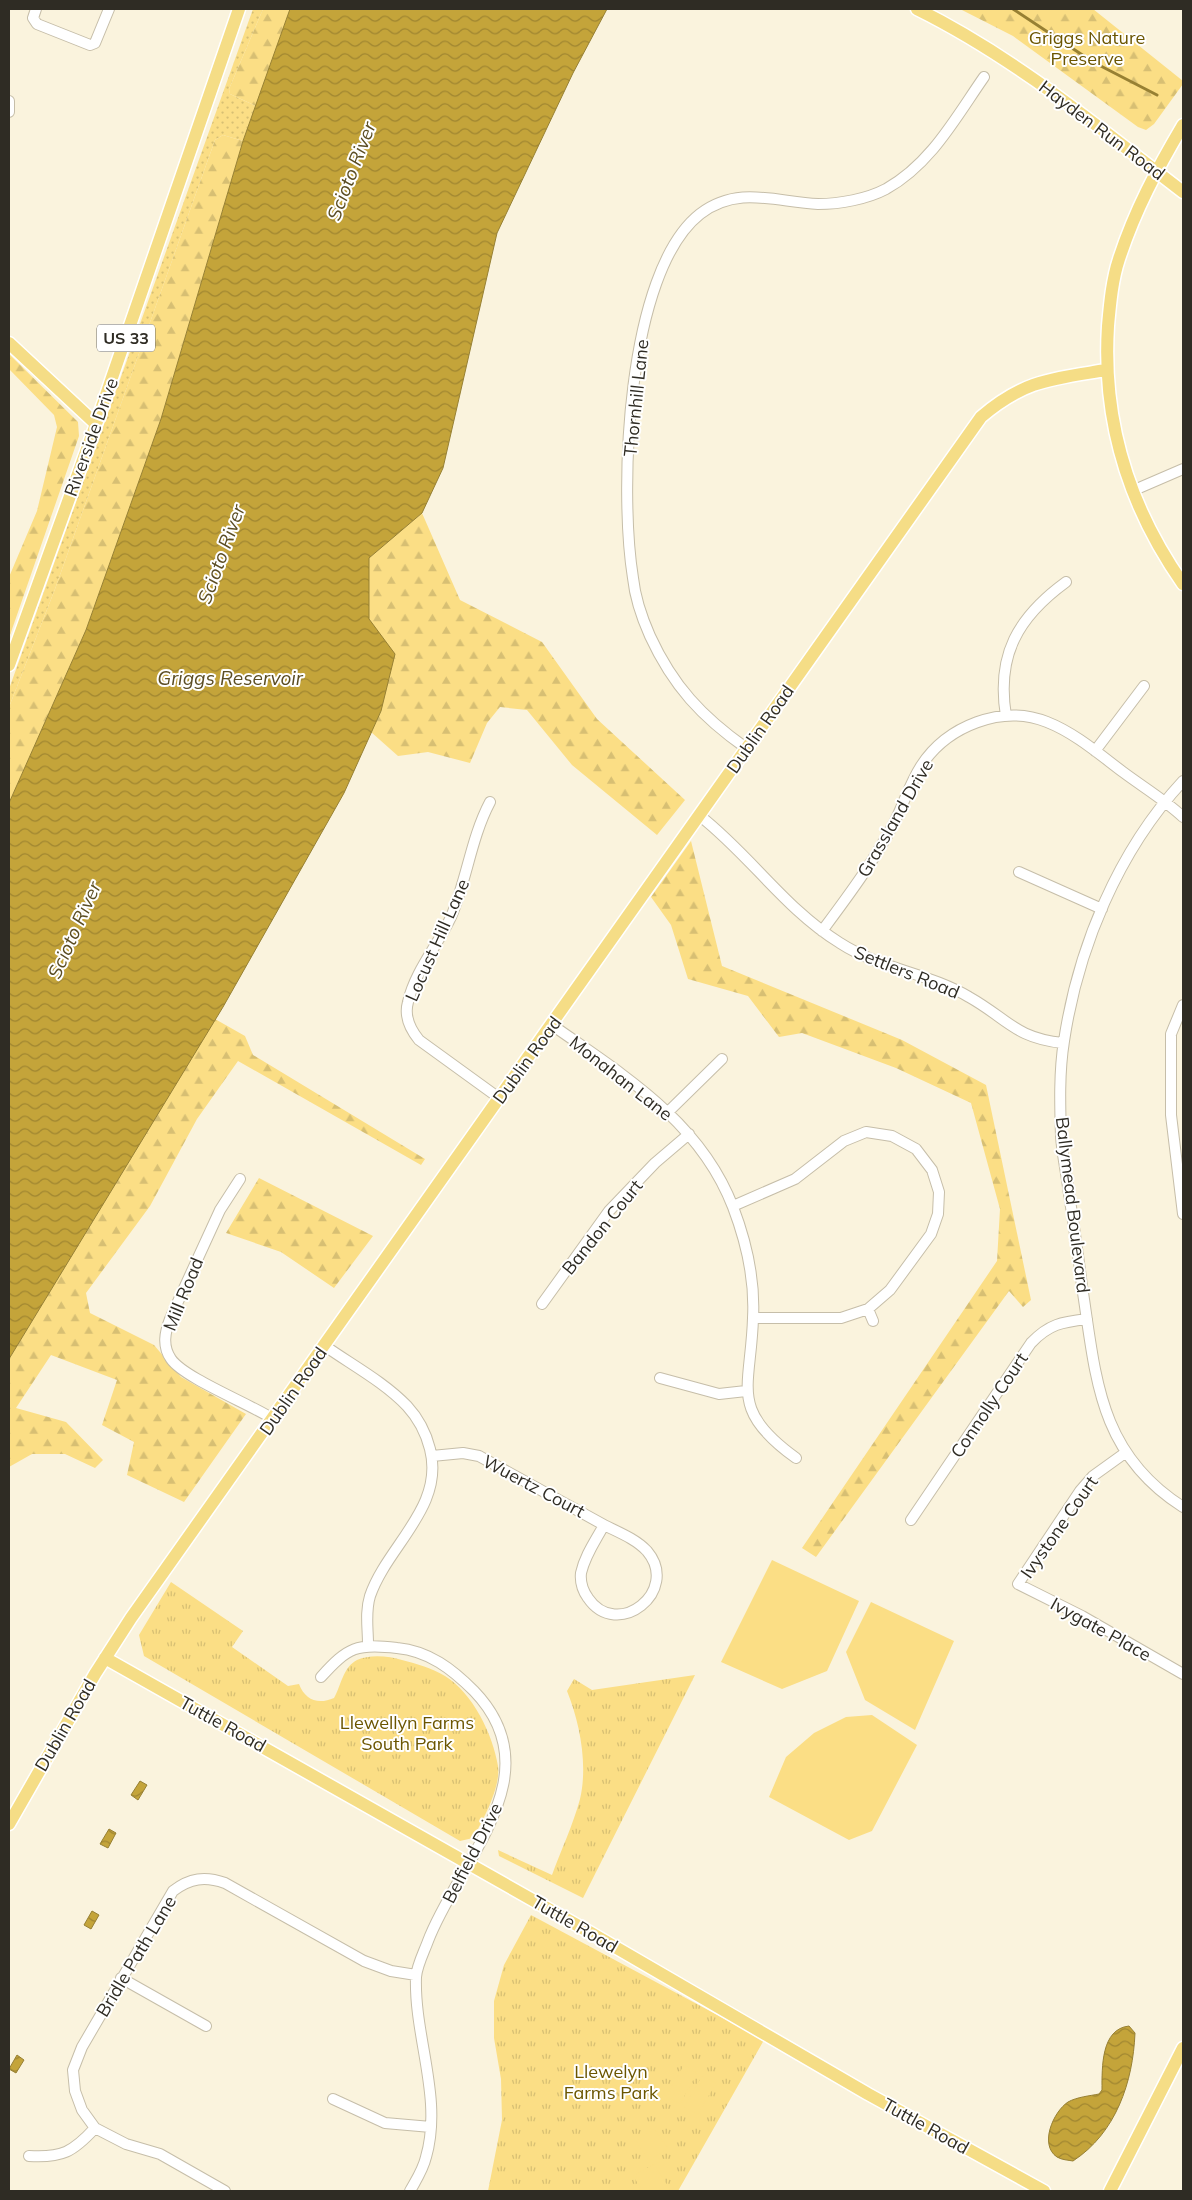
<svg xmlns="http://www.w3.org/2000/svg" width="1192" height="2200" font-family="Mulish,sans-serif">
<defs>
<pattern id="grass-dots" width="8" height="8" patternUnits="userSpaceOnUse" patternTransform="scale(1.25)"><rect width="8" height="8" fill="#fbde85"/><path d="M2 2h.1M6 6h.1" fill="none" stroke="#d7bf73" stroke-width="1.8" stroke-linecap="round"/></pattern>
<pattern id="forest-firs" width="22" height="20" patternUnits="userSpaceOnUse" patternTransform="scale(1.25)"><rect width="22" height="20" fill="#fbde85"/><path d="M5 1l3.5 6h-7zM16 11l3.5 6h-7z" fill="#d7bf73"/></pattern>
<pattern id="park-tufts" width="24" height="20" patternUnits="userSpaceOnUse" patternTransform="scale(1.25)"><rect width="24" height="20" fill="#fbde85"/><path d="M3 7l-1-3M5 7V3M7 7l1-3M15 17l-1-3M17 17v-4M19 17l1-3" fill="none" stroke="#d7bf73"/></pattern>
<pattern id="water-waves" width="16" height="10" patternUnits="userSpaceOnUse" patternTransform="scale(1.25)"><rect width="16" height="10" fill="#c4a43a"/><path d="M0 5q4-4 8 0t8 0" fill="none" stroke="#a08631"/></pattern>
</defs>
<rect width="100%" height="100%" fill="#faf3dd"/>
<path fill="url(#grass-dots)" d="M253 9H263L229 89 230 94 256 106 243 141 223 135 215 140 55 589 9 707V689Z"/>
<path fill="url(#forest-firs)" d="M263 9H290L256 106 230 94 229 89Z
M960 9H1093L1183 81V84L1154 124 1146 130 1138 127 1013 36Z
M223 135 243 141 161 419 86 630 9 803V707L55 589 215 140Z
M9 354 78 422 79 436 9 638V577L37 511 57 427 54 415 9 369Z
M422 513 460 600 542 642 597 719 685 800 657 835 572 765 527 710 500 707 487 723 470 763 428 752 398 756 371 732 381 711 369 619V558Z
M691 841 722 966 902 1040 986 1085 1031 1300 1023 1307 1009 1291 816 1557 802 1548 997 1261 1000 1209 971 1103 896 1068 802 1033 779 1037 748 996 688 979 671 925 651 897Z
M215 1019 245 1036 253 1055 425 1159 421 1165 238 1061 197 1119 150 1206 86 1293 90 1313 154 1345 181 1377 246 1414 184 1502 127 1475 134 1442 102 1425 117 1380 51 1355 16 1408 66 1422 103 1460 95 1468 65 1454H32L9 1467V1359Z
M259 1178 373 1236 334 1288 281 1252 226 1233Z"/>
<path fill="url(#park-tufts)" d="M171 1582 243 1631 232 1647 288 1686 299 1684C305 1700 318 1705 334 1698 341 1686 343 1667 357 1660 370 1654 389 1656 402 1660 417 1664 432 1668 445 1676 473 1693 493 1735 498 1766 501 1787 483 1820 473 1838L460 1841 144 1656 139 1635Z
M695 1675 583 1898 499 1856 498 1850 552 1875C561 1850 573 1825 580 1799 588 1765 580 1723 567 1691L574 1679 592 1690Z
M531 1915 764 2040 678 2191H488L502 2120 501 2079 494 2038V2001L504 1965Z"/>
<path fill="#fbde85" d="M772 1560 859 1601 827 1671 782 1689 721 1662Z
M871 1602 954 1641 915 1730 865 1700 846 1652Z
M872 1715 917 1745 872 1831 849 1840 769 1797 786 1757 814 1733 846 1717Z
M684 2065 697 2073 680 2104 666 2096Z
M702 2076 716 2083 698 2114 684 2107Z
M654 2129 668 2148 649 2161 636 2141Z
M654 2164 667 2185 658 2191H643L633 2176Z"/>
<path fill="url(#water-waves)" stroke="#978033" d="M290 9H607L573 73 497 233 443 468 422 513 369 558V619L395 654 381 711 344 793 223 1007 9 1359V803L86 630 161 419 243 141Z
M140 1781 147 1785 138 1800 131 1795Z
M109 1829 116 1833 108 1848 100 1844Z
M92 1911 99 1915 91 1929 84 1925Z
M1129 2026 1135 2033C1133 2082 1116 2133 1073 2161 1068 2160 1062 2160 1057 2157 1039 2145 1053 2112 1068 2102 1077 2097 1089 2096 1099 2094L1102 2090C1102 2067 1101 2029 1129 2026Z
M17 2055 24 2060 16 2073 9 2069Z"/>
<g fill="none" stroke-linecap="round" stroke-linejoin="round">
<path stroke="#978033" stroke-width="3" d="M1013 9 1093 62 1157 95"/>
<defs>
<path id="minor" d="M36 9 33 18 37 24 90 45 95 43 109 9
M9 101V112
M1132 491 1183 469
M1006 716C996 655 1018 617 1066 582
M746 748C702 717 673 686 650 636 642 618 635 597 633 578 619 491 626 272 700 214 738 185 776 202 818 204 840 204 867 199 886 189 931 164 956 117 984 77
M1095 751 1144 686
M1183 781C1118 851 1078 948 1064 1041 1059 1072 1060 1105 1061 1136 1062 1153 1066 1171 1068 1187 1073 1220 1078 1253 1082 1286 1096 1377 1098 1453 1183 1507
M490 802C471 838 467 879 451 917 438 945 415 971 408 1002 404 1016 410 1029 419 1040L499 1098
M700 816C750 855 785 909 840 943 880 969 929 973 969 997 1008 1019 1015 1038 1063 1043
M1019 872 1102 909
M822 931C848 896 875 860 895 821 904 803 910 783 921 766 947 726 1002 704 1047 722 1075 733 1099 754 1123 772 1143 787 1165 800 1183 817
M1183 1005 1171 1034V1115L1183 1214
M552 1025C623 1075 700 1121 733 1207 746 1241 755 1281 753 1318 751 1388 728 1409 796 1458
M669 1111 722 1059
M240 1179 220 1210 170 1319C165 1332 162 1346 171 1359 184 1378 250 1404 273 1419
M733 1206 795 1179 844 1141 866 1132 892 1136 916 1149 932 1170 939 1192 938 1214 931 1234 890 1290 868 1309 841 1318H753
M542 1304 609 1211 655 1163 689 1134
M868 1309 873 1321
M325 1346C352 1365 384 1382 407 1406 419 1419 426 1433 430 1449 445 1507 387 1546 370 1596 365 1612 368 1628 368 1644
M660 1378 719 1394 746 1391
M1125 1453 1093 1476 1080 1491 1018 1584 1082 1616 1183 1674
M432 1456 463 1453 479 1456 604 1525
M911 1520 1031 1343C1049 1324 1062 1322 1087 1319
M604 1525C618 1532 636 1539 647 1551 681 1591 617 1641 588 1598 583 1591 580 1582 581 1573 585 1555 596 1540 604 1525Z
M321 1677C348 1647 357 1643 397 1648 429 1651 452 1669 474 1691 555 1775 458 1861 428 1941 424 1952 417 1965 416 1977 414 2037 443 2098 426 2157 423 2170 416 2180 410 2191
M121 1978 206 2026
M333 2099 385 2123 431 2127
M29 2156C62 2158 73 2152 95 2128
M225 2191 160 2154 126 2144 95 2128 82 2110 75 2091 73 2070 82 2047 173 1891C190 1878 205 1876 225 1883L364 1961 391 1971 416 1975"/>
<path id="major" d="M917 9C1014 57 1097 126 1183 192
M1183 125C1157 169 1135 210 1119 259 1112 280 1110 304 1108 326 1102 421 1129 507 1183 584
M9 343 96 424
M9 665 96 424 239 9
M105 1658 591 1933 868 2094 1044 2191
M9 1824 95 1674 131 1618 981 417C1024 380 1052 379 1106 370
M1110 2191 1183 2048"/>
</defs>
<use href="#minor" stroke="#c6bea9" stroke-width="12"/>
<use href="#major" stroke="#fff" stroke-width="15"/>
<use href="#minor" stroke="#fff" stroke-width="10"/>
<use href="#major" stroke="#f5dd86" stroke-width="12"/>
</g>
<g text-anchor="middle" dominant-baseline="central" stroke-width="4" stroke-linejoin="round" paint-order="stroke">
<rect fill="#fff" stroke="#6d6b66" stroke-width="1" x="97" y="324.5" width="58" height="27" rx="4"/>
<g font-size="16" font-weight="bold" fill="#2f2c24">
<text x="126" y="338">US 33</text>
</g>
<g font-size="18" fill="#6b5500" stroke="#fff">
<text x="1087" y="37">Griggs Nature<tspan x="1087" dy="21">Preserve</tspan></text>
<text x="407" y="1722">Llewellyn Farms<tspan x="407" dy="21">South Park</tspan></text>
<text x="611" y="2071">Llewelyn<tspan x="611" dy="21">Farms Park</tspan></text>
</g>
<g font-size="18" fill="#2f2c24" stroke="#fff">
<text transform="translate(1102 130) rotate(37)">Hayden Run Road</text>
<text transform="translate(636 398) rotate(-84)">Thornhill Lane</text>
<text transform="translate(91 437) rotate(-70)">Riverside Drive</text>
<text transform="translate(760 729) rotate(-55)">Dublin Road</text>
<text transform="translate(895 818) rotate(-60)">Grassland Drive</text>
<text transform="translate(437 940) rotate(-66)">Locust Hill Lane</text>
<text transform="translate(907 972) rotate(22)">Settlers Road</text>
<text transform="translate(527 1060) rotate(-54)">Dublin Road</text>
<text transform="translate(621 1078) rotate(38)">Monahan Lane</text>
<text transform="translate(1073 1205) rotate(83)">Ballymead Boulevard</text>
<text transform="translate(602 1227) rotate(-51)">Bandon Court</text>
<text transform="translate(183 1294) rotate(-68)">Mill Road</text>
<text transform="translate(293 1391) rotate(-55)">Dublin Road</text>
<text transform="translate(989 1405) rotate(-56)">Connolly Court</text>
<text transform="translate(534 1486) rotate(28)">Wuertz Court</text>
<text transform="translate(1059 1527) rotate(-55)">Ivystone Court</text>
<text transform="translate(1101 1629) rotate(29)">Ivygate Place</text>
<text transform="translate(223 1724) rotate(29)">Tuttle Road</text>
<text transform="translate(65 1725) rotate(-60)">Dublin Road</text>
<text transform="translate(472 1853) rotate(-63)">Belfield Drive</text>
<text transform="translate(575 1924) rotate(30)">Tuttle Road</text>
<text transform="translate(136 1956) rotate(-59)">Bridle Path Lane</text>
<text transform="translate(926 2126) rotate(29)">Tuttle Road</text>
</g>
<g font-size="19" font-style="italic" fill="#5b4d23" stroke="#fff">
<text transform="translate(351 171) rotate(-69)">Scioto River</text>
<text transform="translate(221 554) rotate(-70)">Scioto River</text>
<text x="230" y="678">Griggs Reservoir</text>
<text transform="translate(74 930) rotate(-66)">Scioto River</text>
</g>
</g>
<rect width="1192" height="2200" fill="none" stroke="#2f2c24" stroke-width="20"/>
</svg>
